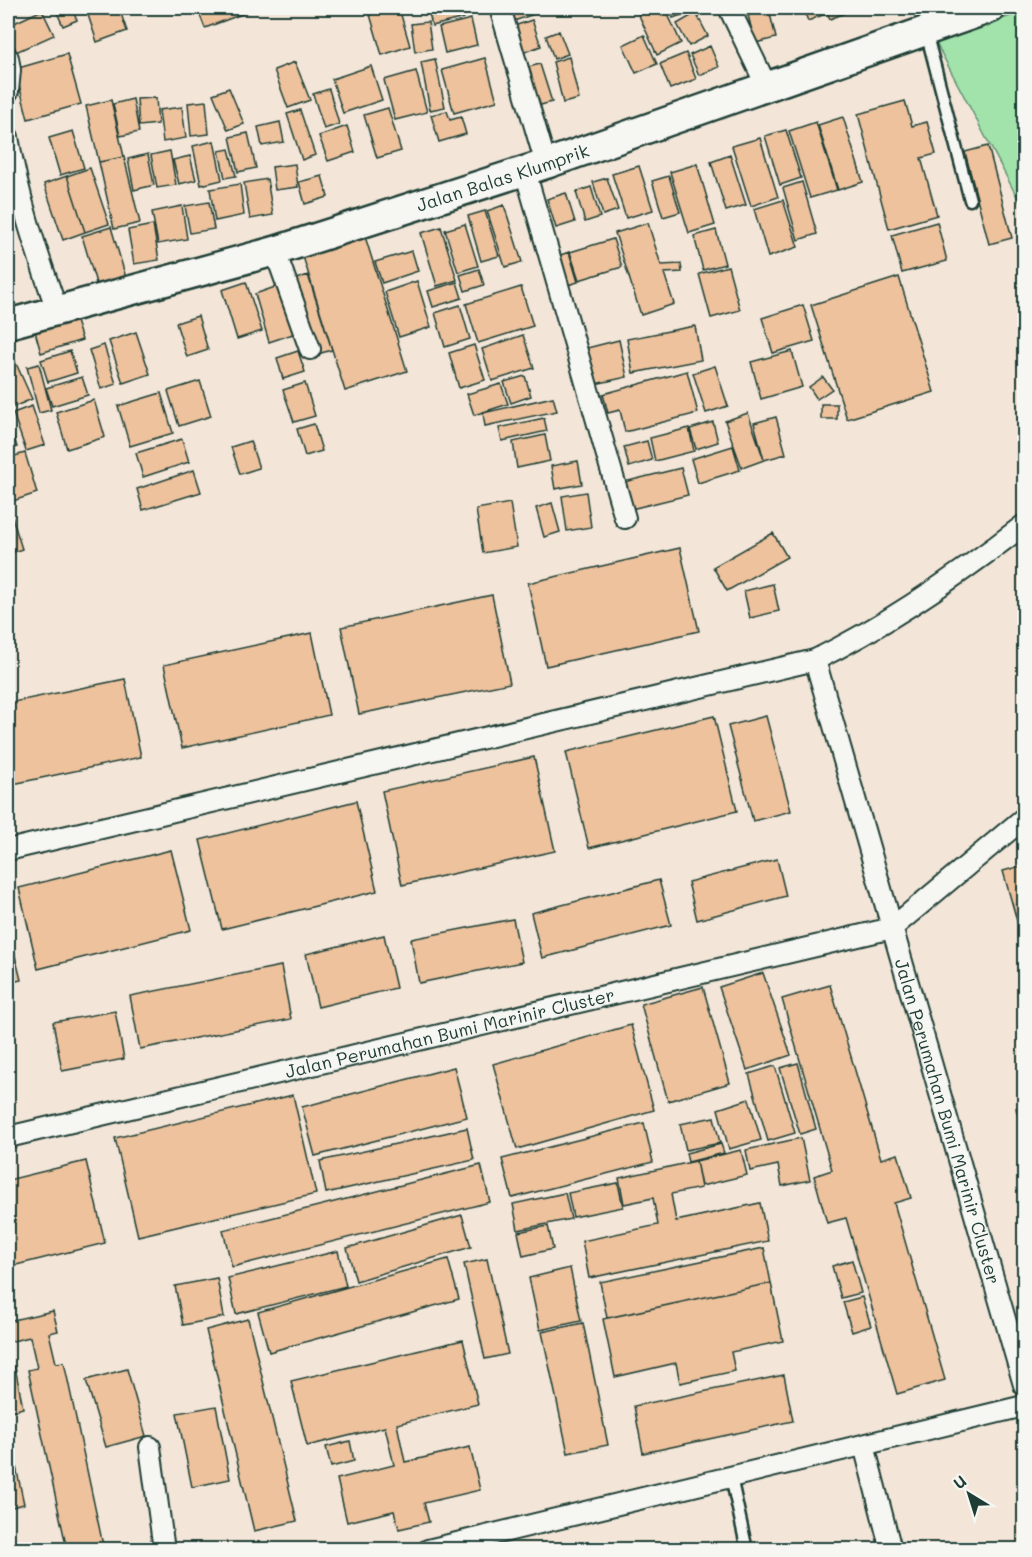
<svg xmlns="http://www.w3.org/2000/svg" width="1032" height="1557" font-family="Mali,sans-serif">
<rect width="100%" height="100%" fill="#f3e6d8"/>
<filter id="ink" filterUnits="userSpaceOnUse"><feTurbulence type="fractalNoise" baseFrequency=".0167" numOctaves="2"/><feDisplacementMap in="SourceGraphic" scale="12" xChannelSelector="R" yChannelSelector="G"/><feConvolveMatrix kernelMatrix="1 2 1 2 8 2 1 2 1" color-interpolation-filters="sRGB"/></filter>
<g filter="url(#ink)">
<path fill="#a2e2ab" stroke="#609070" stroke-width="1.5" d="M1024 11V210L936 43Z"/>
<path fill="#edc29d" stroke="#1f3d34" stroke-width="1.5" d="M55 8H71L77 20 63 26Z
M109 8H119L127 31 97 42 88 15Z
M197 8H258L205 28Z
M368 8H399L410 46 382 55Z
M428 8H461L464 18 432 26Z
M504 8H539L540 12 508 23Z
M645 8H665L681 43 657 55 637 11Z
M669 8H698V9L673 18Z
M803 8H823L825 14 808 21Z
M825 8H854L855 9 830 19Z
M42 10 54 35 16 52 8 26Z
M769 10 776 38 755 43 748 15Z
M696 13 708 36 689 46 677 24Z
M471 19 477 45 445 53 439 27Z
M532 20 541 46 519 54 511 27Z
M428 22 432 49 415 52 411 24Z
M559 31 568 54 554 59 546 36Z
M644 35 657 64 636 73 623 45Z
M710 46 719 67 699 75 690 55Z
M686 53 696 79 670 89 660 64Z
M67 54 81 104 28 119 15 69Z
M569 57 579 99 563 103 553 62Z
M485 58 497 101 454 113 442 70Z
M435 59 445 107 430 110 421 62Z
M295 62 310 100 288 108 274 70Z
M540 64 552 102 537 106 525 68Z
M371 66 382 100 343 113 332 79Z
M416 71 427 112 395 120 384 80Z
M229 88 244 124 228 130 213 94Z
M329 89 339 124 324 129 313 94Z
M156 98 158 124 139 126 137 99Z
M133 99 139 132 120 136 113 104Z
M111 100 124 157 99 162 86 106Z
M206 101 209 134 191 136 188 103Z
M905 101 912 126 927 122 936 154 921 158 937 215 889 229 858 114Z
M182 107 186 138 163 142 159 110Z
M388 108 401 151 377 158 364 115Z
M300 110 315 155 302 160 287 114Z
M447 111 450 120 461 117 466 134 439 142 431 115Z
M843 117 863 182 838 190 818 125Z
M280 122 284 142 262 146 258 127Z
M816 122 837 190 810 198 789 131Z
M347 126 355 152 328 161 319 136Z
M786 130 801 178 780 185 765 136Z
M73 131 84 168 60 175 49 138Z
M248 133 256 168 238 172 230 137Z
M760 138 778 197 751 206 732 146Z
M214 141 222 180 201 185 193 146Z
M988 146 1012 238 989 244 965 152Z
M229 149 236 176 225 178 219 151Z
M170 151 176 185 157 188 151 155Z
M148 154 154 185 134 190 128 159Z
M730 155 746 205 726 211 711 162Z
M190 156 196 180 179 184 173 160Z
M124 157 140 223 114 229 99 162Z
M295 164 298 187 275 190 272 167Z
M697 164 715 225 689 233 670 172Z
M639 166 653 210 626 218 612 174Z
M90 168 109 224 85 232 67 176Z
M67 176 85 232 63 240 44 184Z
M322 176 328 197 305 204 299 182Z
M669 176 680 212 663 217 652 181Z
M607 178 618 210 603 215 593 182Z
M267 179 273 215 250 219 244 183Z
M802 182 817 234 798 240 783 188Z
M240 184 244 215 215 221 210 189Z
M591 187 600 217 585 222 576 192Z
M566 193 575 222 556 228 547 199Z
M783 200 798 247 768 257 754 209Z
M209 202 214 229 190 233 185 206Z
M504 205 522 262 505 267 487 211Z
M182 206 187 239 158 244 152 212Z
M485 211 499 256 481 261 468 216Z
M937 222 947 261 902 273 892 235Z
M648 223 661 265 681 264 682 272 664 273 674 304 641 315 615 233Z
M465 224 478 266 458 272 445 230Z
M153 225 159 260 134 264 128 230Z
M111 227 127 281 98 290 82 236Z
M441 227 457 280 437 286 421 233Z
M363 230 407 371 345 391 301 250Z
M716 230 725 264 703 270 694 236Z
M613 239 622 267 579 280 570 252Z
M412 251 418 271 382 283 375 262Z
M569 252 578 282 561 287 552 258Z
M728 266 740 310 711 318 699 274Z
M479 269 484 285 465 291 460 275Z
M308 275 332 350 314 355 291 281Z
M899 277 934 392 847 419 811 305Z
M417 281 431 327 399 337 385 292Z
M246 282 262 331 237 339 222 290Z
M457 282 462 298 433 307 428 291Z
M278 286 293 334 269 342 255 294Z
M521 287 533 326 478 343 466 304Z
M460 305 470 339 445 347 435 313Z
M803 305 814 341 773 353 762 318Z
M74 315 82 340 41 353 34 328Z
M198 316 208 350 187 357 176 323Z
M695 326 701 360 633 373 627 339Z
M136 332 150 374 123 383 109 341Z
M523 335 534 368 492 381 482 349Z
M619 340 627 377 595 384 587 348Z
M104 345 116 384 101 389 89 350Z
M474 345 485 380 459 388 449 353Z
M70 351 77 373 48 382 41 360Z
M298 351 305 372 283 379 277 358Z
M792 351 802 387 761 399 751 362Z
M14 359 32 399 11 408 8 400V361Z
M39 364 51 410 39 413 27 367Z
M715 366 728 406 706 413 693 373Z
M687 371 698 413 625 432 620 410 608 413 603 394Z
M525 376 531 396 511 403 504 382Z
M82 377 88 395 52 406 46 388Z
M823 377 832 389 817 399 809 387Z
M200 381 211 416 179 426 168 391Z
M305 383 315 416 294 422 283 390Z
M501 384 508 404 474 415 467 394Z
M161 393 173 433 130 446 118 406Z
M553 397 557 411 485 426 483 413Z
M94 400 105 437 67 449 56 412Z
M821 404H837V419H821Z
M32 406 45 445 26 451 13 413Z
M748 413 764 460 742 468 725 421Z
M776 417 786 454 764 460 754 423Z
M544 418 547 431 502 441 499 428Z
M8 419 17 447 8 450Z
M713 422 718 442 696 449 690 429Z
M314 424 322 451 305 456 297 429Z
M689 428 694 451 655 461 650 438Z
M545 435 550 461 517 468 513 442Z
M182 439 189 462 143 477 136 453Z
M250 441 259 468 240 474 231 447Z
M647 441 652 460 629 467 624 447Z
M733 446 740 470 698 483 691 459Z
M25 453 37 493 13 501 8 481V458Z
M578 461 582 484 555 489 551 466Z
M681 468 688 495 627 510 620 483Z
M194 470 201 492 143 510 137 489Z
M586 492 591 527 567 531 562 496Z
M510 503 517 547 483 553 476 509Z
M552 503 560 532 544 537 536 508Z
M8 504 22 549 8 554Z
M773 533 787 557 727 591 713 567Z
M680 548 699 631 546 666 528 583Z
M773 584 779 611 750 618 744 591Z
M492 595 510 683 359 714 341 627Z
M312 633 329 715 182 748 164 665Z
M125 679 141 757 8 785V703Z
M714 716 737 811 589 848 566 752Z
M766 716 791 811 753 821 728 726Z
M534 757 555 851 402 885 382 791Z
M356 801 377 891 222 929 200 840Z
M171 850 191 930 38 969 19 888Z
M777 859 786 896 697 920 688 882Z
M1024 865V926L1019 928 1003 871Z
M659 880 671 925 542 958 531 913Z
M513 919 522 962 419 983 411 939Z
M8 927 21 980 8 983Z
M384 935 396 988 318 1007 306 954Z
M281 966 291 1019 140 1049 130 996Z
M763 973 791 1055 747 1070 719 987Z
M830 985 881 1159 898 1154 911 1198 894 1203 945 1380 897 1394 846 1218 827 1223 814 1176 832 1170 782 999Z
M703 987 730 1083 668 1101 641 1004Z
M115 1011 124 1059 62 1071 53 1022Z
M631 1025 654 1110 517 1149 493 1064Z
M798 1063 816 1129 800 1134 780 1068Z
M775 1066 795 1133 768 1141 749 1074Z
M454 1067 467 1117 315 1156 302 1107Z
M293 1095 316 1194 138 1236 115 1138Z
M749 1099 761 1140 729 1149 718 1109Z
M1024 1105V1140L1016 1108Z
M714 1117 720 1143 686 1150 680 1124Z
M644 1123 653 1162 512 1198 502 1159Z
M467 1128 474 1160 326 1193 320 1161Z
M801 1138 810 1180 782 1186 778 1165 750 1171 746 1150Z
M721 1144 724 1153 688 1162 686 1153Z
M741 1150 747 1175 701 1186 696 1161Z
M86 1161 105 1243 8 1267V1180Z
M696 1161 701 1188 671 1194 676 1221 760 1203 768 1241 589 1278 582 1241 658 1225 653 1198 624 1204 619 1178Z
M481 1165 490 1202 232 1267 223 1230Z
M618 1183 623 1207 573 1217 568 1193Z
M565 1193 571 1219 518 1230 513 1204Z
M462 1215 471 1247 356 1281 347 1248Z
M548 1226 553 1249 523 1256 518 1232Z
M764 1248 771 1283 607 1318 600 1282Z
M338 1251 346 1286 236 1314 228 1278Z
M448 1259 459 1299 269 1352 258 1312Z
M487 1259 508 1354 485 1359 464 1264Z
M852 1260 861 1293 841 1298 832 1266Z
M570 1268 581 1321 540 1330 529 1278Z
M217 1278 224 1317 183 1325 175 1286Z
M771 1283 783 1341 731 1352 735 1371 680 1383 676 1363 615 1377 603 1319Z
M862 1297 871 1326 852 1332 843 1302Z
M53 1311 58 1331 49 1333 56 1363 64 1362 104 1550H67L28 1370 37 1368 30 1337 8 1342V1321Z
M248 1319 297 1521 254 1531 206 1330Z
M583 1323 608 1445 568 1453 542 1332Z
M463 1340 478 1404 397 1424 405 1462 470 1447 480 1490 424 1503 429 1522 399 1529 394 1511 347 1522 337 1479 394 1465 385 1427 307 1446 291 1381Z
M15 1367 23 1408 8 1412V1369Z
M127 1369 146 1436 106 1447 86 1380Z
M784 1375 793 1421 643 1453 634 1406Z
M216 1406 230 1479 192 1487 177 1413Z
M350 1441 354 1461 331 1467 326 1447Z
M12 1448 24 1504 8 1508V1449Z"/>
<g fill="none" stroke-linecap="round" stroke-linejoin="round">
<defs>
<path id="lane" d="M926 32 970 200
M731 1477 747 1550"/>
<g id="street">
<path d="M500 8 546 164"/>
<path d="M729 8 767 87"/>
<path d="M8 58 10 70 8 91"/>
<path d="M8 137C18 197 37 253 57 310"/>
<path d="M525 171 625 518"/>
<path d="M275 251 310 349"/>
<path id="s1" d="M815 660 1024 1385"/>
<path d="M8 850 815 660C889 624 959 575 1024 525"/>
<path id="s2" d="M8 1137 892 928 1024 818"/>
<path d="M864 1445 891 1550"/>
<path d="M150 1447 164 1550"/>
<path d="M428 1550 1024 1406"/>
</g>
<g id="secondary">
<path id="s3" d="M8 324 275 251 546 164 991 8"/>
</g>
</defs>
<use href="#lane" stroke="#1f3d34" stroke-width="15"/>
<use href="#street" stroke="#1f3d34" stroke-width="24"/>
<use href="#secondary" stroke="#1f3d34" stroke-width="33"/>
<use href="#lane" stroke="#f6f6f2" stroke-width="10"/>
<use href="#street" stroke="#f6f6f2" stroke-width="20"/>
<use href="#secondary" stroke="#f6f6f2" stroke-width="28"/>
</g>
</g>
<g text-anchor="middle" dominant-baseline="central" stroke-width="5" stroke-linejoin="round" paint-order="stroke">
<g font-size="18" fill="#1f3d34" stroke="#f6f6f2">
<text stroke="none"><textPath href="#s3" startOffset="516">Jalan Balas Klumprik</textPath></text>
<text stroke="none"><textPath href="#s2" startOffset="454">Jalan Perumahan Bumi Marinir Cluster</textPath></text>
<text stroke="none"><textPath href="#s1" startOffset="480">Jalan Perumahan Bumi Marinir Cluster</textPath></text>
</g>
</g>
<rect width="1032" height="1557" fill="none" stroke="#f6f6f2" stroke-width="30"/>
<rect x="15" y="15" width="1002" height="1527" fill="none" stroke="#1f3d34" stroke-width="2" filter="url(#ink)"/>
<g transform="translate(969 1494) rotate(322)" stroke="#f6f6f2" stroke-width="4.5" paint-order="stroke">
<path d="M0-4.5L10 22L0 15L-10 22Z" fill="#1f3d34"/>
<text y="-9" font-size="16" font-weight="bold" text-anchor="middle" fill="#1f3d34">U</text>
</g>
</svg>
